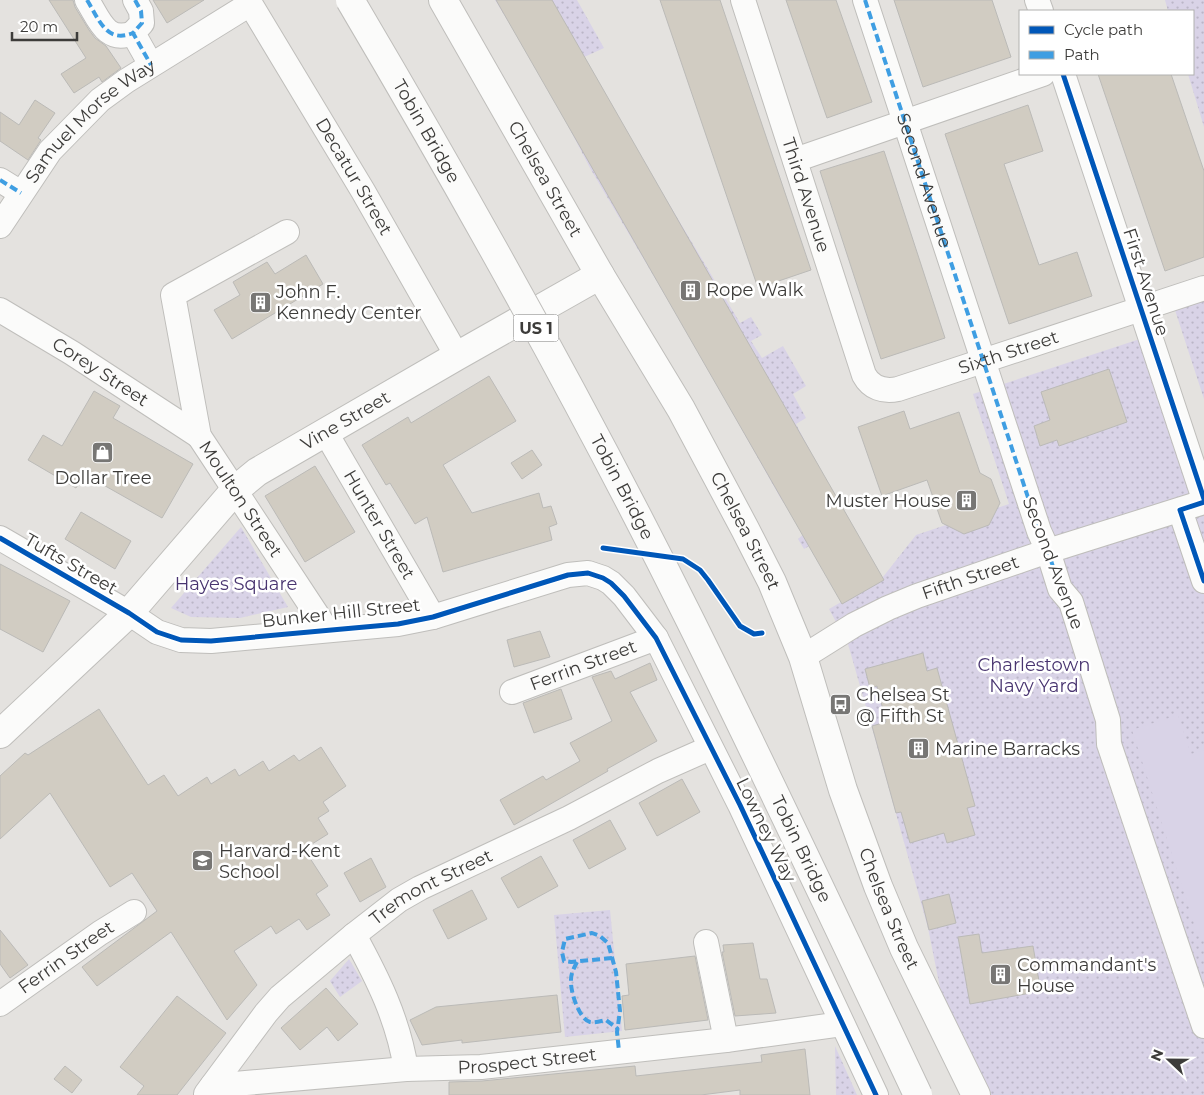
<svg xmlns="http://www.w3.org/2000/svg" width="1204" height="1095" font-family="Montserrat,sans-serif">
<defs>
<pattern id="grass-dots" width="8" height="8" patternUnits="userSpaceOnUse" patternTransform="scale(1.25)"><rect width="8" height="8" fill="#d9d3e7"/><path d="M2 2h.1M6 6h.1" fill="none" stroke="#bbb6c7" stroke-width="1.8" stroke-linecap="round"/></pattern>
</defs>
<rect width="100%" height="100%" fill="#e4e2df"/>
<path fill="url(#grass-dots)" d="M495 0H577L604 48 582 58 740 323 751 317 762 335 751 341 762 358 783 346 806 386 793 394 806 418 796 424 879 582 916 535 1009 504 973 394 1149 336 1204 504V1095H966L955 1062 928 928 872 728 848 644 829 609 843 601 811 545 804 549 798 539 806 532 781 499 692 341 590 168 541 74Z
M1165 0H1204V127L1188 74H1193V11H1168Z
M1204 294V399L1173 304Z
M241 527 288 607 240 618 191 617 171 608Z
M610 910 622 1031 565 1037 554 915Z
M349 959 362 981 340 997 330 981Z
M835 1046 857 1095H836Z"/>
<path fill="#d9d3e7" d="M1178 715 1191 754 1204 750V934L1198 936 1132 730Z"/>
<path fill="#d1ccc2" stroke="#bbbab7" d="M49 0H73L75 7 89 30 95 38 106 46 121 68 102 82 99 77 74 93 61 74 86 58Z
M153 0H204L167 23Z
M496 0H552L884 580 842 604Z
M660 0H720L811 270 758 288Z
M786 0H836L872 102 827 118Z
M894 0H992L1011 57 923 87Z
M1098 74H1171L1204 171V257L1165 271Z
M35 100 55 113 38 138 41 140 28 160 0 141V112L19 125Z
M1028 105 1043 151 1004 164 1039 265 1077 252 1092 296 1009 324 945 134Z
M884 151 945 338 881 359 820 171Z
M306 255 323 284 232 339 214 310 240 295 233 282 267 262 275 274Z
M1109 369 1127 422 1059 446 1057 440 1040 446 1034 426 1050 420 1041 392Z
M489 376 516 421 443 465 472 513 539 493 543 508 551 506 557 524 549 527 552 540 443 572 427 517 415 524 390 483 386 485 362 445 408 417 411 423Z
M94 391 120 406 113 418 193 464 162 518 84 474 76 488 28 460 43 435 62 446Z
M904 411 910 429 959 412 980 473 991 479 1000 503 989 525 964 534 942 523 927 480 882 496 858 427Z
M532 450 542 465 522 479 511 463Z
M315 466 355 532 305 562 265 496Z
M81 512 131 541 115 569 65 539Z
M0 564 70 601 43 652 0 629Z
M540 631 550 657 514 667 507 640Z
M923 653 927 671 937 668 975 806 967 808 975 835 947 843 944 833 910 843 901 812 896 813 872 726 886 722 877 686 870 688 865 669Z
M650 663 657 680 630 692 657 741 607 769 608 771 514 825 500 800 543 776 546 780 580 761 570 743 612 721 592 677 611 671 615 679Z
M561 689 572 719 534 733 523 703Z
M99 709 148 785 164 775 178 796 207 777 211 784 235 769 239 776 263 761 269 771 294 755 299 761 321 747 346 786 323 802 329 811 318 818 328 834 304 849 328 886 316 894 330 915 307 930 299 919 276 934 271 926 234 951 257 985 227 1020 171 932 97 986 82 967 157 911 132 873 110 887 50 793 0 839V776L25 753 28 755Z
M682 779 700 812 657 836 639 803Z
M610 820 626 849 589 869 573 840Z
M541 856 558 886 518 908 501 878Z
M371 858 386 887 360 902 344 873Z
M472 890 487 919 448 939 433 910Z
M949 894 956 923 929 930 922 901Z
M0 930 28 965 10 978 0 964Z
M979 934 982 953 1033 946 1040 987 1030 989 1031 993 970 1004 958 937Z
M753 943 760 979H767L776 1013 735 1016 722 952H724L723 945Z
M695 956 708 1020 625 1030 622 996 629 995 626 964Z
M326 988 358 1024 338 1041 327 1027 300 1050 281 1028Z
M557 995 561 1032 462 1043V1040L422 1045 410 1020 436 1007Z
M177 996 226 1033 177 1095H137L144 1086 120 1067Z
M805 1049 810 1095H740V1090L701 1095H449V1082L482 1081 635 1066 636 1076 762 1062 761 1055Z
M65 1066 82 1080 72 1093 54 1079Z"/>
<g fill="none" stroke-linecap="round" stroke-linejoin="round">
<defs>
<g id="minor">
<path d="M87 0C99 19 106 44 133 33"/>
<path d="M135 0 141 11 142 23 133 33 151 65"/>
<path id="s1" d="M248 0 363 191 457 356"/>
<path id="s2" d="M743 0 864 375C871 388 883 392 898 389L1204 288"/>
<path d="M865 0 1039 531 1048 551 1060 589 1071 602 1108 720 1109 744 1204 1026"/>
<path d="M1037 0 1041 11"/>
<path d="M1063 74 1204 499"/>
<path d="M795 160 1043 74"/>
<path d="M0 180 21 193"/>
<path id="s3" d="M0 226 50 151 100 100 126 81 250 4"/>
<path id="s4" d="M287 232 173 295 199 436 327 630"/>
<path id="s5" d="M0 310 72 353 199 436"/>
<path id="s6" d="M326 433 433 617"/>
<path d="M1180 510 1204 581"/>
<path d="M0 538 129 613 157 632 181 640 211 641 398 624 433 617 568 575 588 573 603 578 611 583 624 596 656 638 740 805 876 1095"/>
<path id="s7" d="M803 657 854 625 888 608 917 596 1048 551 1204 502"/>
<path id="s8" d="M512 692 656 638"/>
<path d="M354 935C378 979 398 1019 406 1069"/>
<path d="M706 942 726 1040"/>
<path id="s9" d="M0 1004 100 933 134 912"/>
<path id="s10" d="M212 1086 406 1069 481 1067 726 1040 842 1024"/>
<path id="s11" d="M206 1094 266 1013 280 997 354 935 399 900 420 888 569 818 658 771 710 748"/>
</g>
<g id="major">
<path id="s12" d="M443 0 600 275 681 409 745 529 772 582 803 657 843 790 878 886 904 948 976 1095"/>
<path id="s13" d="M0 734 129 613 235 490 257 472 457 356 600 275"/>
</g>
</defs>
<use href="#minor" stroke="#bfbebb" stroke-width="26"/>
<use href="#major" stroke="#bfbebb" stroke-width="30"/>
<use href="#minor" stroke="#fbfbfa" stroke-width="24"/>
<use href="#major" stroke="#fbfbfa" stroke-width="28"/>
<defs>
<g id="highway-bridge">
<path id="s14" d="M350 0C470 203 585 409 690 620 768 777 843 936 918 1095"/>
</g>
</defs>
<use href="#highway-bridge" stroke="#bfbebb" stroke-width="30" stroke-linecap="butt"/>
<use href="#highway-bridge" stroke="#fbfbfa" stroke-width="28"/>
<g stroke="#3f9ee2" stroke-width="4" stroke-dasharray="8 4" stroke-linecap="butt">
<path d="M87 0C99 19 106 44 133 33"/>
<path d="M135 0 141 11 142 23 133 33 151 65"/>
<path id="s15" d="M865 0 1039 531 1048 551 1060 589"/>
<path d="M0 180 21 193"/>
<path d="M612 958 571 962 564 961 562 952 565 939 592 933 600 936 608 943 616 972 620 1011 617 1032 619 1051"/>
<path d="M577 962C574 968 571 973 571 980 570 991 579 1019 590 1022 595 1023 601 1021 606 1020L618 1029"/>
</g>
<defs>
<path id="cycleway" d="M1063 74 1204 499
M1204 502 1180 510 1204 581
M0 538 129 613 157 632 181 640 211 641 398 624 433 617 568 575 588 573 603 578 611 583 624 596 656 638 740 805 876 1095
M603 548 683 559 700 570 708 580 740 626 754 634 762 633"/>
</defs>
<use href="#cycleway" stroke="#fff" stroke-width="8"/>
<use href="#cycleway" stroke="#0057b8" stroke-width="5"/>
</g>
<defs>
<symbol id="building-square" viewBox="-11 -11 22 22"><rect x="-9" y="-9" width="18" height="18" rx="4" fill="#777674" stroke="#fff"/><path d="M-4-6H4V6H1V3H-1V6H-4ZM-2.5-4.3h1.7v1.8h-1.7ZM.8-4.3h1.7v1.8H.8ZM-2.5-1h1.7V.8h-1.7ZM.8-1h1.7V.8H.8Z" fill="#fff"/></symbol>
<symbol id="shop-square" viewBox="-11 -11 22 22"><rect x="-9" y="-9" width="18" height="18" rx="4" fill="#777674" stroke="#fff"/><path d="M-5-2.5h2.3a2.7 3.5 0 0 1 5.4 0H5L5.5 6h-11ZM-1.5-2.5h3a1.5 2.3 0 0 0-3 0Z" fill="#fff"/></symbol>
<symbol id="bus-square" viewBox="-11 -11 22 22"><rect x="-9" y="-9" width="18" height="18" rx="4" fill="#777674" stroke="#fff"/><path d="M-5-6H5V4H4V6H2V4H-2V6H-4V4H-5ZM-3.5-4V0h7V-4ZM-3.5 1.2v1.5H-2V1.2ZM2 1.2v1.5H3.5V1.2Z" fill="#fff"/></symbol>
<symbol id="school-square" viewBox="-11 -11 22 22"><rect x="-9" y="-9" width="18" height="18" rx="4" fill="#777674" stroke="#fff"/><path d="M0-5L7-2L0 1L-7-2ZM-4 1L0 2.5L4 1V4Q0 6-4 4Z" fill="#fff"/></symbol>
</defs>
<g fill-rule="evenodd">
<use href="#building-square" x="678" y="278" width="25" height="25"/>
<use href="#building-square" x="248" y="290" width="25" height="25"/>
<use href="#shop-square" x="90" y="440" width="25" height="25"/>
<use href="#building-square" x="954" y="488" width="25" height="25"/>
<use href="#bus-square" x="828" y="692" width="25" height="25"/>
<use href="#building-square" x="906" y="736" width="25" height="25"/>
<use href="#school-square" x="190" y="848" width="25" height="25"/>
<use href="#building-square" x="988" y="962" width="25" height="25"/>
</g>
<g text-anchor="middle" dominant-baseline="central" stroke-width="5" stroke-linejoin="round" paint-order="stroke">
<rect fill="#fff" stroke="#777675" stroke-width="1" x="513.5" y="314.5" width="45" height="27" rx="4"/>
<g font-size="16" font-weight="bold" fill="#3d3c3a">
<text x="536" y="328">US 1</text>
</g>
<g font-size="18" fill="#3d3c3a" stroke="#fff">
<text stroke="none"><textPath href="#s3" startOffset="140">Samuel Morse Way</textPath></text>
<text stroke="none"><textPath href="#s14" startOffset="152">Tobin Bridge</textPath></text>
<text stroke="none"><textPath href="#s1" startOffset="206">Decatur Street</textPath></text>
<text stroke="none"><textPath href="#s12" startOffset="206">Chelsea Street</textPath></text>
<text stroke="none"><textPath href="#s15" startOffset="190">Second Avenue</textPath></text>
<text stroke="none"><textPath href="#s2" startOffset="205">Third Avenue</textPath></text>
<text transform="translate(1146 282) rotate(72)">First Avenue</text>
<text stroke="none"><textPath href="#s2" startOffset="550">Sixth Street</textPath></text>
<text stroke="none"><textPath href="#s5" startOffset="118">Corey Street</textPath></text>
<text stroke="none"><textPath href="#s13" startOffset="470">Vine Street</textPath></text>
<text stroke="none"><textPath href="#s14" startOffset="558">Tobin Bridge</textPath></text>
<text stroke="none"><textPath href="#s4" startOffset="349">Moulton Street</textPath></text>
<text stroke="none"><textPath href="#s6" startOffset="106">Hunter Street</textPath></text>
<text stroke="none"><textPath href="#s12" startOffset="611">Chelsea Street</textPath></text>
<text transform="translate(1053 563) rotate(69)">Second Avenue</text>
<text transform="translate(71 564) rotate(30)">Tufts Street</text>
<text stroke="none"><textPath href="#s7" startOffset="186">Fifth Street</textPath></text>
<text transform="translate(341 613) rotate(-6)">Bunker Hill Street</text>
<text stroke="none"><textPath href="#s8" startOffset="76">Ferrin Street</textPath></text>
<text transform="translate(766 830) rotate(64)">Lowney Way</text>
<text stroke="none"><textPath href="#s14" startOffset="962">Tobin Bridge</textPath></text>
<text stroke="none"><textPath href="#s11" startOffset="310">Tremont Street</textPath></text>
<text stroke="none"><textPath href="#s12" startOffset="1016">Chelsea Street</textPath></text>
<text stroke="none"><textPath href="#s9" startOffset="81">Ferrin Street</textPath></text>
<text stroke="none"><textPath href="#s10" startOffset="316">Prospect Street</textPath></text>
</g>
<g font-size="18" fill="#3d3c3a" stroke="#fff" text-anchor="start">
<text x="706" y="290">Rope Walk</text>
<text x="276" y="292">John F.<tspan x="276" dy="21">Kennedy Center</tspan></text>
<text x="103" y="478" text-anchor="middle">Dollar Tree</text>
<text x="951" y="501" text-anchor="end">Muster House</text>
<text x="856" y="695">Chelsea St<tspan x="856" dy="21">@ Fifth St</tspan></text>
<text x="935" y="749">Marine Barracks</text>
<text x="219" y="851">Harvard-Kent<tspan x="219" dy="21">School</tspan></text>
<text x="1017" y="965">Commandant's<tspan x="1017" dy="21">House</tspan></text>
</g>
<g font-size="18" fill="#493570" stroke="#fff">
<text x="236" y="584">Hayes Square</text>
<text x="1034" y="665">Charlestown<tspan x="1034" dy="21">Navy Yard</tspan></text>
</g>
</g>
<rect x="1019" y="10" width="175" height="65" fill="#ffffff" stroke="#b1b1b0"/>
<rect x="1029" y="26" width="25" height="8" fill="#0057b8" stroke="#b1b1b0"/>
<text x="1064" y="35" font-size="15" fill="#3d3c3a">Cycle path</text>
<rect x="1029" y="51" width="25" height="8" fill="#3f9ee2" stroke="#b1b1b0"/>
<text x="1064" y="60" font-size="15" fill="#3d3c3a">Path</text>
<g transform="translate(1169 1060) rotate(292)" stroke="#ffffff" stroke-width="4" paint-order="stroke">
<path d="M0-4L9 19L0 12L-9 19Z" fill="#3d3c3a"/>
<text y="-8" font-size="14" font-weight="bold" text-anchor="middle" fill="#3d3c3a">N</text>
</g>
<path d="M12 32v8h65v-8" fill="none" stroke="#3d3c3a" stroke-width="2.5"/>
<text x="20" y="32" font-size="15" fill="#3d3c3a" stroke="#ffffff" stroke-width="4" paint-order="stroke">20 m</text>
</svg>
